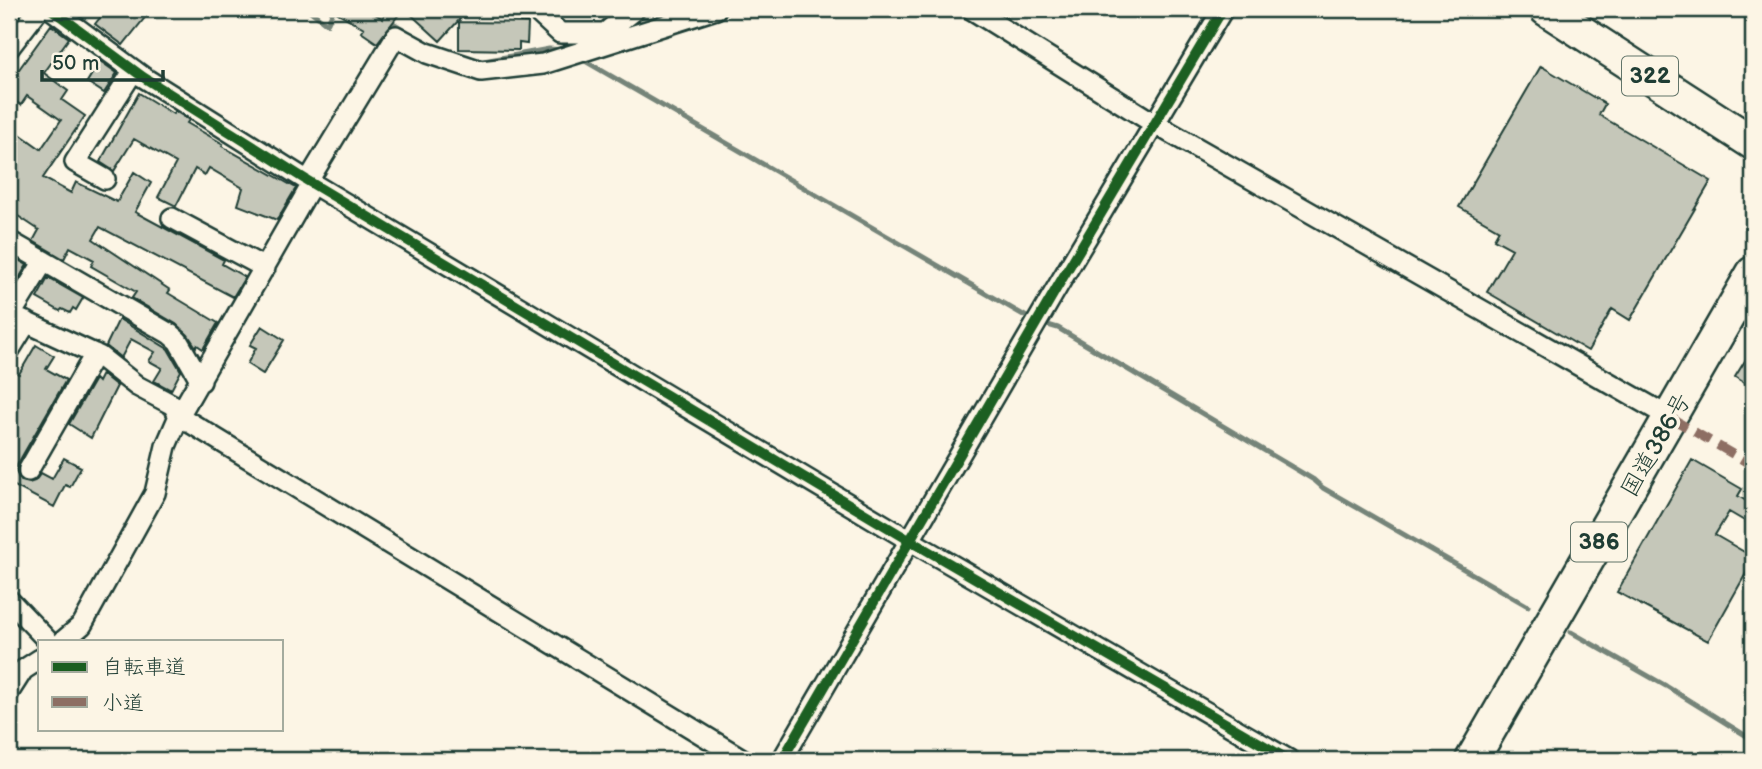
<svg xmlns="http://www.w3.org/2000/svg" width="1762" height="769" font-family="'Balsamiq Sans','Klee One',sans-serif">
<rect width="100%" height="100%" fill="#fcf5e5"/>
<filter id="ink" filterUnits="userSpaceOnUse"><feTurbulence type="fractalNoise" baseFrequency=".0143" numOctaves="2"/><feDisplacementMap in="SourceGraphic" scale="14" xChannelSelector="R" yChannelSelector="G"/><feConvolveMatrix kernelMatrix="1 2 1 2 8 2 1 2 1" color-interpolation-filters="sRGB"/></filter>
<g filter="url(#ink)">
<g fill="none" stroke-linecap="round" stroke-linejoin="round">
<path stroke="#758479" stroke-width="5" d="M308 9 327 24 334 9
M375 9 380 15 406 31
M580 58 1032 320
M478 62 549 49 565 50
M1041 323 1058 328 1314 480 1323 488 1528 606
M1571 632 1666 686 1753 740"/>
</g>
<path fill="#c5c7b9" stroke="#1f3d34" stroke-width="2" d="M107 9H138L147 15 123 45 95 24Z
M331 9H367L383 19 385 9H403L377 43 361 32 364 28Z
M405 9H449L460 19 440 41Z
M459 22 528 23 527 44 519 43V50L459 49Z
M51 25 69 38 44 73 68 91 62 100 85 116 43 178 71 193 76 182 117 202 134 172 151 183 135 212 224 260 222 264 245 277 233 297 100 227 93 239 170 290 168 293 218 323 203 349 197 345 196 347 188 335 176 324 132 298 136 292 91 266 94 260 70 247 64 259 33 241 39 230 9 210V138L14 130 41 149 61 120 27 96 21 105 9 97V83Z
M100 61 117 73 104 93 87 82Z
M1541 66 1605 104 1599 115 1711 181 1630 320 1612 309 1588 351 1487 292 1512 249 1494 239 1499 230 1459 207Z
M139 93 173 114 175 111 189 120 187 123 223 144 222 146 296 188 277 220 238 205 243 188 209 168 205 175 195 169 176 206 158 197 176 163 134 139 114 171 100 162Z
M9 255 27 265 15 285 9 282Z
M48 278 83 298 76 310 73 308 70 313 62 309 60 311 37 298Z
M119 319 168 349 181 371 171 390 154 381 162 368 149 361 155 352 131 339 121 358 106 346Z
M262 326 284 340 263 374 247 364 256 348 250 345Z
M36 345 54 356 46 369 66 380 17 465 16 472 21 481 29 483 35 481 41 473 52 479 64 458 81 467 70 487 65 485 54 507 11 484 9 487V382L14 372 19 374Z
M1753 348V388L1735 377Z
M102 374 117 386 91 438 69 424 95 379 98 382Z
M1692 460 1742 489 1738 496 1753 505V526L1729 512 1715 535 1753 557V561L1708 641 1617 592Z"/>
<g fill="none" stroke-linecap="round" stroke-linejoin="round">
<defs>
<path id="minor" d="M51 9 143 77 308 181 909 540 1289 760
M534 9 560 33H605L635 9
M971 9 1155 124 1671 418
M9 48 39 9
M105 179 75 162 134 70
M308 181 396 36 427 53 481 71 543 64 716 9
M172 218 265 268
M9 241 170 334 178 341 201 381
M9 311 17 318 99 356 137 386 173 405 179 416 744 760
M12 313 44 261
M9 351 27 322
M28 471 95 354
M9 600 48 641
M63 641 82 625 155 493 166 446 179 416 312 184
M9 692 23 670 40 659
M782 760 1062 279 1223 9"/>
<path id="trunk" d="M1546 9 1753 143
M1472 760 1753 273"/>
</defs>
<use href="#minor" stroke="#1f3d34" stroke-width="24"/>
<use href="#trunk" stroke="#1f3d34" stroke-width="37"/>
<use href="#minor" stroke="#fcf5e5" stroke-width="19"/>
<use href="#trunk" stroke="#fcf5e5" stroke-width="32"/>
<path stroke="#8d6e63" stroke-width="9" stroke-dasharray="18 9" stroke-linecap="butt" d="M1671 418 1753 466"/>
<defs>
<path id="cycleway" d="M51 9 143 77 308 181 909 540 1289 760
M782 760 1062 279 1223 9"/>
</defs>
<use href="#cycleway" stroke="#fcf5e5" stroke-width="15"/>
<use href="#cycleway" stroke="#1b5e20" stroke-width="10"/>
</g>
</g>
<g text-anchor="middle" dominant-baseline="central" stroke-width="7" stroke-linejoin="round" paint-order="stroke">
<g fill="#fcf5e5" stroke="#617469" stroke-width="2">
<rect x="1622" y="56.5" width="56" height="39" rx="5"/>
<rect x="1571" y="522.5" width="56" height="39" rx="5"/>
</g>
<g font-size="23" font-weight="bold" fill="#1f3d34">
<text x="1650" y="76">322</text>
<text x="1599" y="542">386</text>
</g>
<g font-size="24" fill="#1f3d34" stroke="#fcf5e5">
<text transform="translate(1656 445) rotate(-60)">国道386号</text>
</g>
</g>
<rect width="1762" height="769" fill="none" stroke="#fcf5e5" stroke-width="35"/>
<rect x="18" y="18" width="1727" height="734" fill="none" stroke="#1f3d34" stroke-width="2.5" filter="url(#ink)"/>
<rect x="38" y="640" width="245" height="91" fill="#fcf5e5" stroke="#a4ab9e" stroke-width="2"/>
<rect x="52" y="662" width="35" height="10" fill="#1b5e20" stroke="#a4ab9e" stroke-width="2"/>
<text x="102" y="674" font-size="21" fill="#1f3d34">自転車道</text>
<rect x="52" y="697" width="35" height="10" fill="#8d6e63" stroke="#a4ab9e" stroke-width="2"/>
<text x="102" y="710" font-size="21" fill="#1f3d34">小道</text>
<path d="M42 70v10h121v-10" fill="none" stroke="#1f3d34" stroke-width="3.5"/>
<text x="52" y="70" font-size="21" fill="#1f3d34" stroke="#fcf5e5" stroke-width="5" paint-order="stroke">50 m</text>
</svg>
